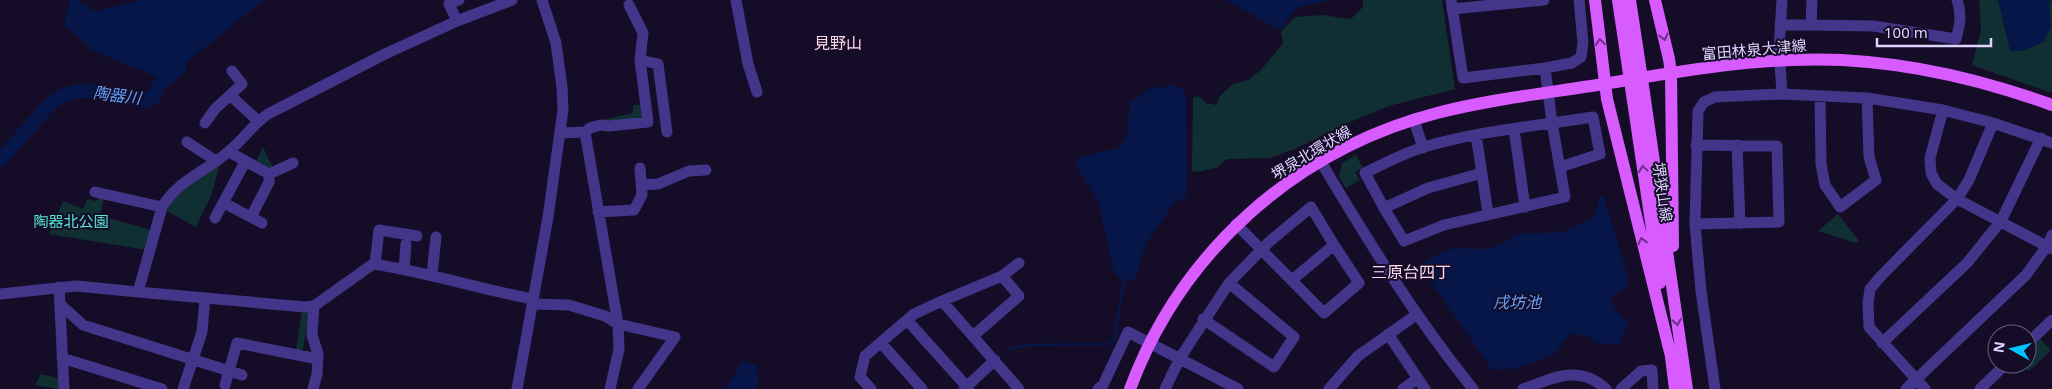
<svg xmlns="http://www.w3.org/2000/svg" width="2052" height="389" font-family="'Noto Sans','Noto Sans JP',sans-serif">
<rect width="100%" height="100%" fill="#150d27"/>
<path fill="#102f32" d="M1363 0H1442L1455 89 1389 106 1348 123 1295 149 1270 158 1227 159 1216 168 1196 172 1192 171 1193 98 1199 96 1206 103 1216 105 1220 96 1233 84 1248 80 1261 70 1283 43 1281 32 1295 17 1322 15 1351 19 1363 7Z
M1979 0H2052V93L1972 65 1981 30Z
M633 105H641L643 116C633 124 614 121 602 120L633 113Z
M263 147 273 168 269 170 255 163Z
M1356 155 1363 168 1355 172 1360 180 1346 188 1339 177 1342 163Z
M220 164 211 196 196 227 167 211 177 192Z
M100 198H104L100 216 152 230 147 250 49 234 63 201 83 209 87 199 95 201Z
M1838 214 1859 241 1856 243 1818 231Z
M302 310 309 312 303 349 300 351 296 350Z
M2040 339 2051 350 2029 371 2022 364H2027V352Z
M41 374 58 378 59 389 35 385Z"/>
<path fill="#061648" d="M70 0H77L95 11 142 0H264L164 80 94 51 64 25Z
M1226 0H1330L1296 8 1280 30Z
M1998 0H2052L2049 3 2051 26 2044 42 2022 51H2010Z
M1176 85 1184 90 1186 98 1187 193 1184 198 1175 202 1145 245 1136 278 1130 282 1119 278 1113 269 1099 204 1075 163 1079 157 1119 148 1127 135 1130 103 1148 89Z
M1600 196 1604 197 1629 280 1628 285 1611 298 1614 307 1628 324 1620 345 1596 343 1589 337 1570 333 1554 355 1513 369 1492 370 1420 266 1436 255 1455 248 1487 249 1504 243 1516 234 1562 232 1592 219 1598 207Z
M743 361 756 365 759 382 756 389H722L727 386Z"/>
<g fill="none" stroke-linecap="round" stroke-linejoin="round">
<path stroke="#061648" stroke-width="2.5" d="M1007 349 1030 345 1110 344 1114 340 1124 280"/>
<path stroke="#061648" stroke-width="14" d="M0 160 52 102C59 98 66 93 74 92 94 88 124 97 145 101L153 98 158 86 179 68 183 53"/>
<path stroke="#43358a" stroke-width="11" d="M736 0 748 64 757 92
M1451 0 1463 78 1545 68
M1452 9 1544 0
M457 21 449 4 459 0
M1780 25H1811L1812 0
M1811 25 1873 26 1956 39C1960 25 1962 14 1957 0
M640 60 658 64 667 132
M1782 94 1779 49 1782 0
M230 95 258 121
M1820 96 1821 164 1825 185 1840 207 1876 180 1869 157 1867 98
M1943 110 1930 158 1931 173 1937 184 1957 199 2052 249
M1414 120 1423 148
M205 123 215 109 242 84 232 71
M1514 129 1525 207
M585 132 618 324 619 349 610 389
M561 133 585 132 590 128 600 125 609 126 648 122 640 60 643 33 629 5
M1476 135 1488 213
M187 142 216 161
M1737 145 1740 224
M229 152 269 174V182L251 217
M1321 162C1368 241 1415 317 1473 389
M1560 167 1600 154 1593 117C1536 126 1477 131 1421 148 1402 154 1383 164 1365 173L1384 208 1404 241 1444 225 1565 197 1552 123 1545 68 1572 63 1581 57 1583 43 1579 0
M269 174 293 163
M641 185 658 184 689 171 706 170
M95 192 162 207
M224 203 262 223
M1384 208 1428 188 1482 173
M598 212 634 210 642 195 640 168
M215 218 245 162
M1236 224 1324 313 1359 283 1334 245
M1695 224 1779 222 1777 146 1696 145
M375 264 379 230 417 236
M404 269 406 244
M432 275 436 237
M59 287 64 389
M138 292 305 307 314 306 312 335 318 354 317 374 313 389
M0 294 76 286 138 292 162 207C179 179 206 172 229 151 243 140 253 124 268 114L385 54 457 21 512 0
M942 301 1002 276 1019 263
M532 304 569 305 605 316 618 324 675 337 638 389
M61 305 83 325 242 375
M314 306 373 264C427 272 479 289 533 299
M1203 319 1274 367 1294 337 1229 283
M907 320 969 389
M1388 334 1425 389
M973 336 1019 296 1002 276
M881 343 922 389
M1882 343 1967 263 2001 221 2041 138
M2027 344 2052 320
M62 358 162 389
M225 385 237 343 318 359
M183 389 202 332 205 298
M517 389 548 217 563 110 562 87 556 43 542 0
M871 389 860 377 865 356 914 314 942 301 1019 389
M964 389 995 360
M1098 389 1103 385 1128 332 1238 389
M1165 389 1180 358 1229 283 1269 242 1311 207 1334 245 1292 280
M1329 389 1358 356 1416 315
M1403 389 1417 379
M1523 389C1553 378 1579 364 1606 389
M1621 389 1641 371 1652 370 1653 389
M1715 389 1701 291 1695 224 1698 111 1704 102 1715 97 1782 94 1867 98 1943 110 1993 123 2052 143
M1906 389 2026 275 2047 246 2052 235
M1925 389 1869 327 1868 303 1870 289 1881 276 1957 199 1969 180 1993 123
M1980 389 2006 364"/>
<path stroke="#d75bff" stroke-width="12" d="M1595 0 1607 99 1671 356
M1618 0 1628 67
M1630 0 1640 66
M1655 0 1669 59 1671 74 1673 246
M1644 93 1687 389
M1632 94 1660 283
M1670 349 1675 389
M1130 389C1181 252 1295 150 1437 113 1491 99 1548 93 1603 84 1666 74 1729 62 1793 60 1881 56 1969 75 2052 105"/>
<path stroke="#d75bff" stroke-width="12" d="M1640 66 1644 93
M1628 67 1632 94"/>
</g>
<defs><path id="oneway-chevron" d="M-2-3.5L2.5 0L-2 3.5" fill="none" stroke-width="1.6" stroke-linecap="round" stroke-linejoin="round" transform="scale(1.25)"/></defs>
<g stroke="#6c3088">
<use href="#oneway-chevron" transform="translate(1664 37) rotate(77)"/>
<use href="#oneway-chevron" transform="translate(1600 42) rotate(-97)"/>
<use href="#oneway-chevron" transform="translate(1643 169) rotate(-98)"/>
<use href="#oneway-chevron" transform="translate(1642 241) rotate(-104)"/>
<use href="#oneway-chevron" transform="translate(1677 322) rotate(81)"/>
</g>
<g text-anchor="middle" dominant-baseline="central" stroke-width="4" stroke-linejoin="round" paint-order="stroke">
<g font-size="15" fill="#ded4ff" stroke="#150d27">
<text transform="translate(1754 49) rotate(-5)">富田林泉大津線</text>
<text transform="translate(1311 152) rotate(-31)">堺泉北環状線</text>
<text transform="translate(1663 192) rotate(82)">堺狭山線</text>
</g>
<g font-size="15" fill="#56e8d7" stroke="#150d27">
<text x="71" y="221">陶器北公園</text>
</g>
<g font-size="16" fill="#ffd6eb" stroke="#150d27">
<text x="838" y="43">見野山</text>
<text x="1411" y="272">三原台四丁</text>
</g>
<g font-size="16" font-style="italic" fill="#62a2ff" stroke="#150d27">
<text transform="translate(117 95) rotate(7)">陶器川</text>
<text x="1517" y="302">戌坊池</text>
</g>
</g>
<g transform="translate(2012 349) rotate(278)"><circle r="24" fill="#150d27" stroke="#655d7d"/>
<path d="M0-4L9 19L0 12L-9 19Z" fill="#00c4ff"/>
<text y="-8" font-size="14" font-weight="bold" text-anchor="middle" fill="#ded4ff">N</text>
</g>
<path d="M1877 38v8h114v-8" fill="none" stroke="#ded4ff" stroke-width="2.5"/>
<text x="1884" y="38" font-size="15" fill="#ded4ff" stroke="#150d27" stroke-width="4" paint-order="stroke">100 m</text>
</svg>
